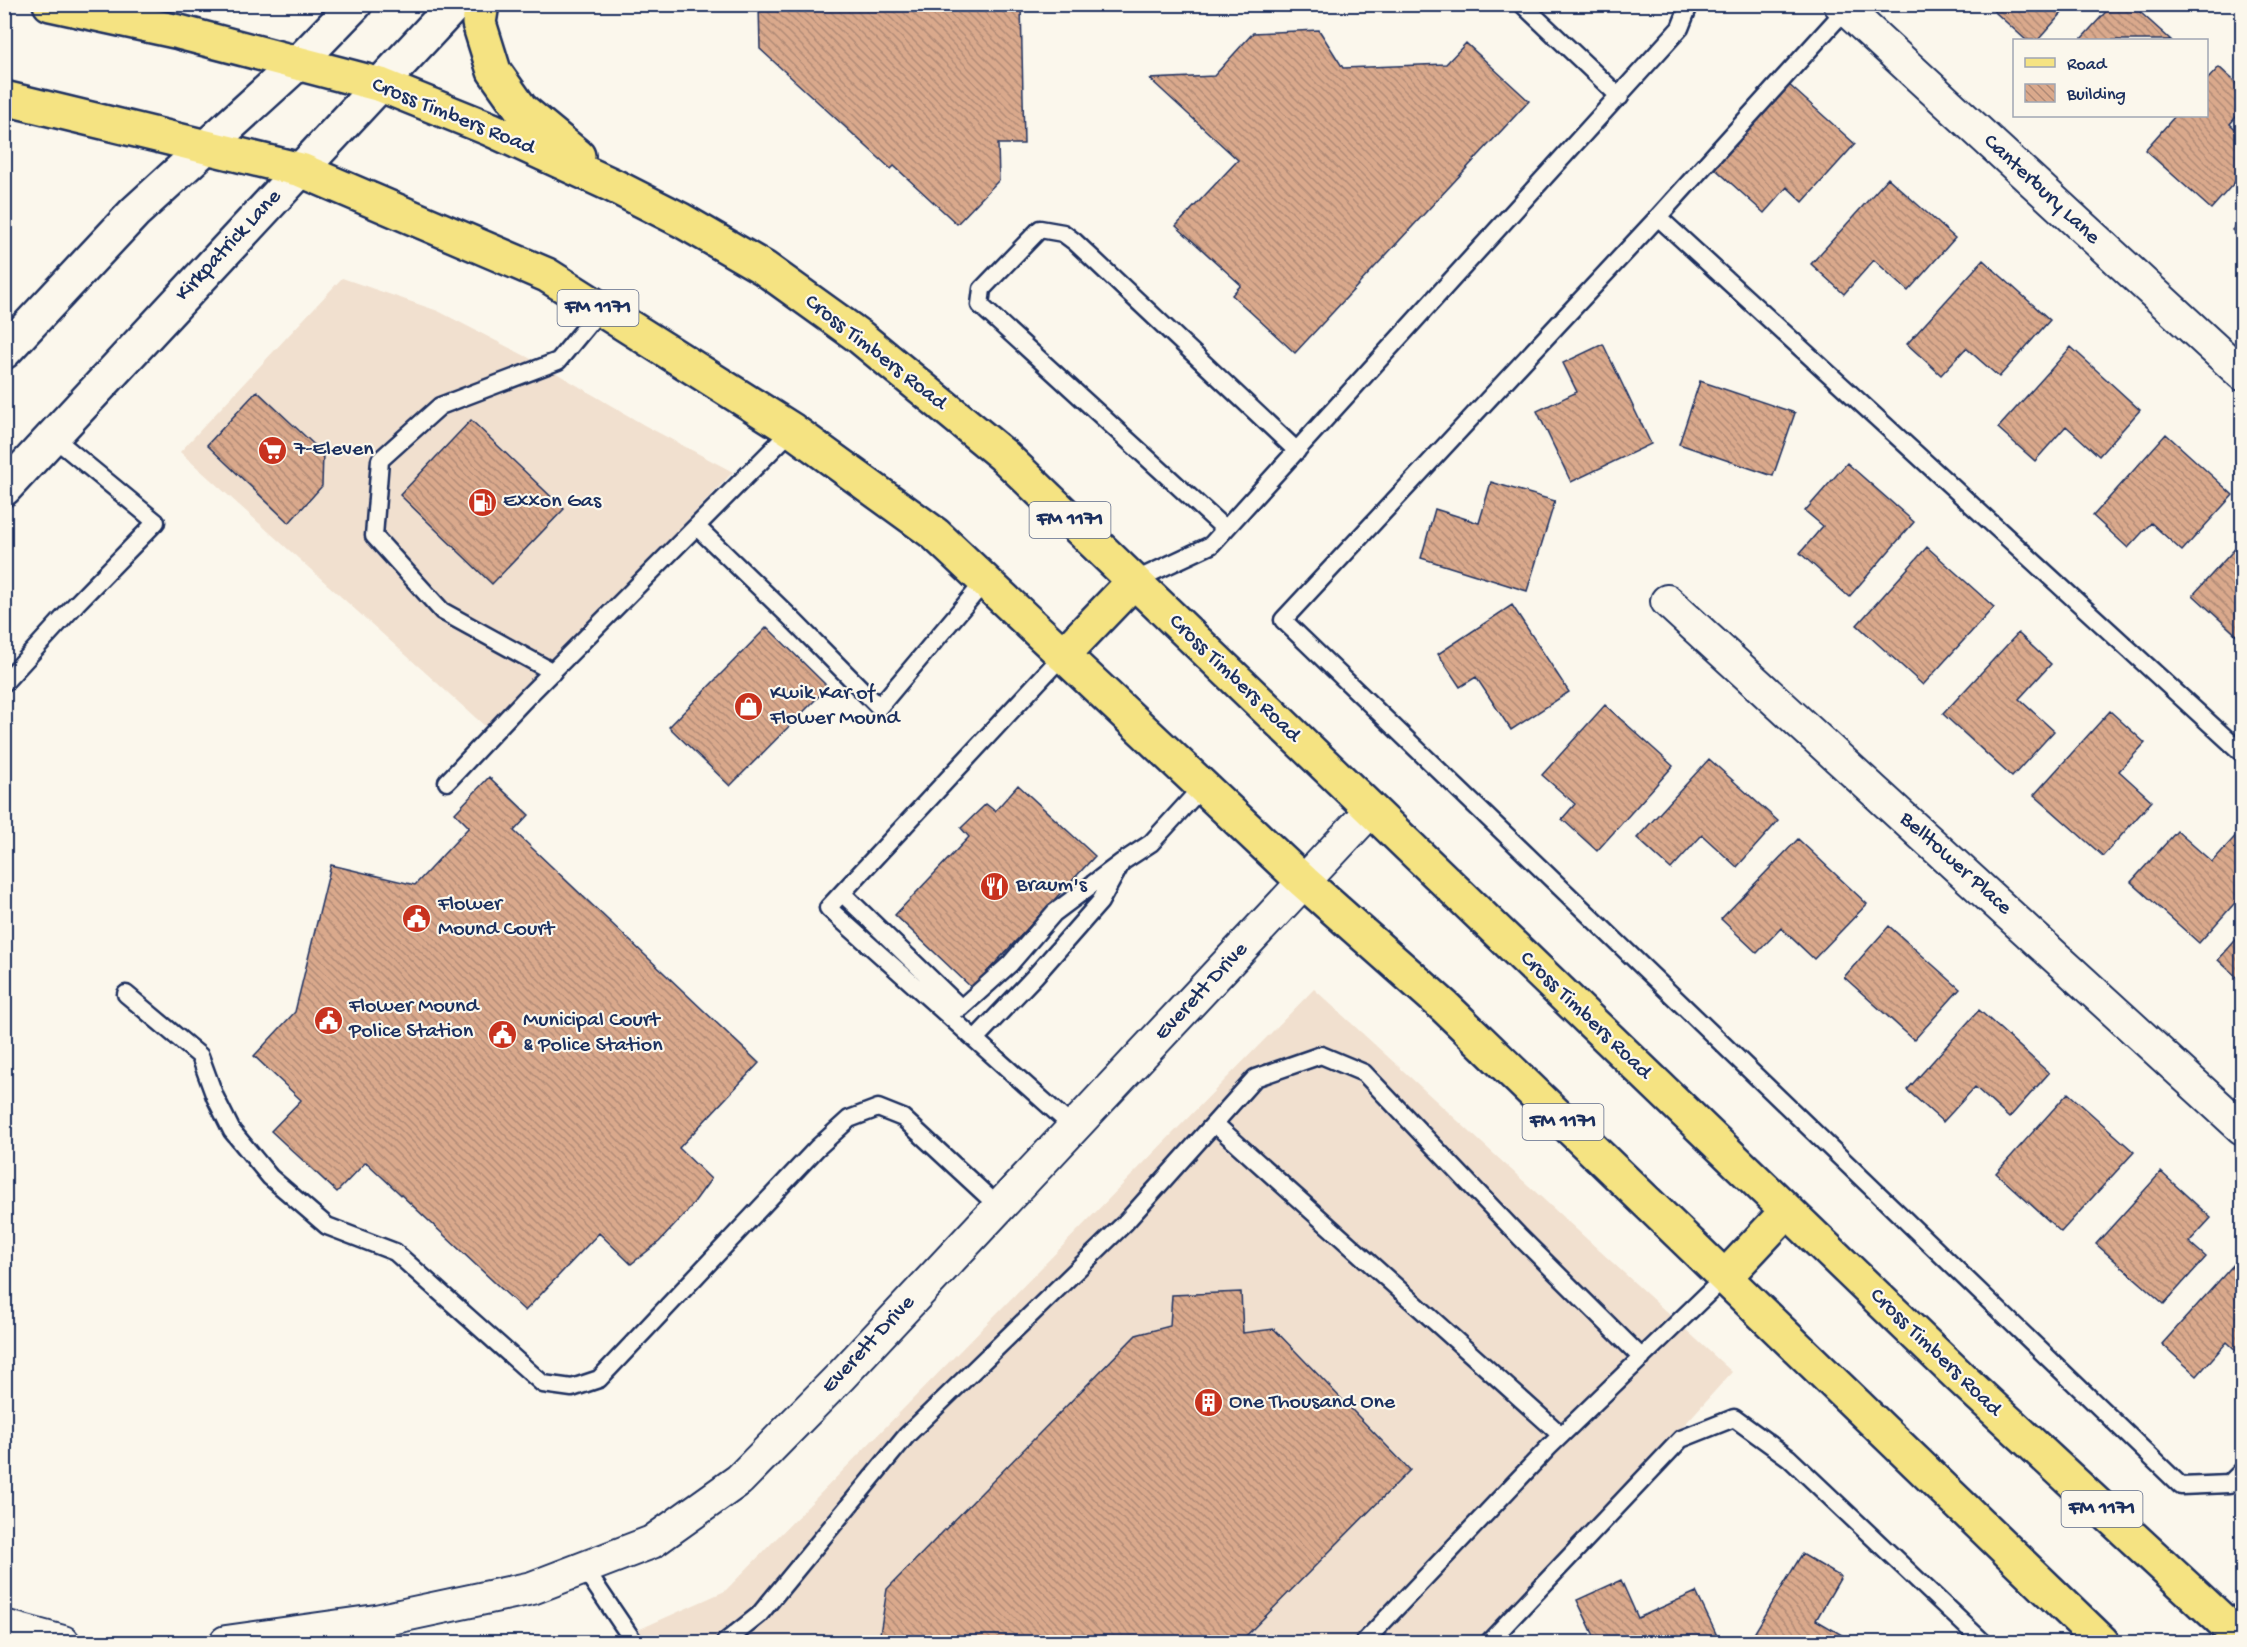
<svg xmlns="http://www.w3.org/2000/svg" width="2247" height="1647" font-family="'Gochi Hand',sans-serif">
<defs>
<pattern id="building-back-hatch" width="6" height="6" patternUnits="userSpaceOnUse" patternTransform="scale(1.5)"><rect width="6" height="6" fill="#daa98c"/><path d="M-1 5l2 2M0 0l6 6M5-1l2 2" fill="none" stroke="#b08a76"/></pattern>
</defs>
<rect width="100%" height="100%" fill="#fbf7ec"/>
<filter id="ink" filterUnits="userSpaceOnUse"><feTurbulence type="fractalNoise" baseFrequency=".0167" numOctaves="2"/><feDisplacementMap in="SourceGraphic" scale="12" xChannelSelector="R" yChannelSelector="G"/><feConvolveMatrix kernelMatrix="1 2 1 2 8 2 1 2 1" color-interpolation-filters="sRGB"/></filter>
<g filter="url(#ink)">
<path fill="#f1e0cf" d="M342 278 438 311 541 364 644 425 733 472 570 646 496 736 180 452Z
M1314 989 1732 1372 1489 1642H611L725 1591Z"/>
<path fill="url(#building-back-hatch)" stroke="#1b2f5e" stroke-width="1.5" d="M759 4H1021L1024 144H998L999 180 957 224 894 166 891 169 760 49Z
M1986 4H2070L2038 40H2026Z
M2113 4H2131L2171 40H2080Z
M1319 30 1343 68 1446 64 1466 43 1529 101 1295 353 1232 295 1241 285 1176 226 1238 160 1150 79 1214 76 1253 33Z
M2219 67 2242 88V110L2230 124 2242 135V174L2211 209 2145 150 2175 116H2206V81Z
M1787 83 1855 144 1803 202 1787 187 1764 213 1712 166Z
M1888 178 1955 238 1908 291 1874 260 1844 294 1811 264Z
M2242 219V239L2232 230Z
M1983 260 2050 320 1999 377 1966 348 1941 375 1907 344Z
M1603 344 1651 444 1571 482 1537 411 1577 392 1563 363Z
M2071 347 2140 410 2099 456 2066 426 2035 461 1998 428Z
M1700 381 1795 413 1773 476 1679 444Z
M257 391 323 453 322 486 289 523 207 445Z
M471 420 564 509 492 584 400 495Z
M2166 434 2233 495 2182 551 2151 523 2128 548 2093 516Z
M1847 463 1914 522 1849 597 1800 553 1823 526 1805 511Z
M1491 482 1555 501 1527 591 1421 558 1435 509 1479 523Z
M2242 541V640L2193 595Z
M1927 547 1994 607 1923 685 1857 625Z
M1512 605 1569 692 1511 730 1476 677 1460 687 1438 654Z
M767 627 828 687 730 786 669 727Z
M2018 633 2051 664 2019 699 2054 731 2012 777 1943 714Z
M1605 705 1673 766 1597 851 1562 819 1575 804 1542 775Z
M2110 711 2145 743 2119 771 2152 801 2103 856 2034 795Z
M1709 759 1778 821 1737 867 1702 835 1671 869 1637 838Z
M489 777 529 815 514 831 759 1063 679 1148 711 1179 687 1212 659 1242 631 1264 599 1233 525 1311 366 1162 337 1192 271 1131 301 1100 254 1056 295 1012 331 865 415 885 469 827 455 813Z
M1018 785 1095 856 972 988 895 915 969 837 961 828 986 804 995 811Z
M2177 831 2212 862 2240 831 2242 833V895L2199 943 2131 882Z
M1798 839 1867 904 1814 959 1781 928 1757 953 1721 919Z
M1889 926 1960 989 1914 1040 1844 977Z
M2242 933V982L2218 960Z
M1979 1010 2049 1073 2009 1118 1975 1087 1943 1122 1907 1090Z
M2068 1093 2134 1152 2061 1232 1996 1173Z
M2161 1172 2211 1218 2189 1242 2206 1257 2164 1304 2096 1244Z
M2236 1262 2242 1269V1356L2227 1342 2197 1376 2162 1344Z
M1241 1292 1243 1333 1274 1329 1410 1470 1240 1642H822L880 1634 887 1589 1136 1335 1170 1326 1172 1295Z
M1802 1554 1841 1577 1816 1620 1854 1642H1749Z
M1621 1580 1638 1618 1696 1592 1720 1642H1597L1577 1600Z"/>
<g fill="none" stroke-linecap="round" stroke-linejoin="round">
<defs>
<path id="service" d="M1522 4 1620 97
M1846 9 1658 217 1283 620 2181 1486 2229 1484 2242 1471
M1658 217 2242 753
M697 527 794 621 879 707 985 581
M1225 529 980 305 982 289 1040 229 1063 233 1075 242 1297 451
M1134 581 1211 545 1680 28 1688 8 1685 4
M1063 655 828 908 1074 1128
M553 672 442 611 374 536 380 460 440 406 558 361 601 309
M4 683 77 603 156 522 53 437
M447 782 528 696 792 430
M842 893 961 1008 1010 964 1054 913 1122 862
M126 994 200 1056 215 1097 232 1131 270 1177 327 1226 395 1252 543 1384 572 1388 599 1379 817 1148 849 1119 878 1108 903 1118 999 1207
M975 1039 1035 976 1100 902 1122 862 1151 843 1203 786
M1215 1124 1561 1435
M584 1568 634 1642
M725 1642 759 1615 907 1435 1125 1223 1255 1078 1321 1055 1364 1073 1520 1237 1642 1358
M1364 1642 1549 1447 1725 1277
M1489 1642 1681 1439 1734 1418 1789 1458 1983 1642"/>
<path id="minor" d="M1840 4 2242 374
M1667 601 2242 1128
M4 1626 63 1642
M226 1642 376 1621 532 1588 652 1542 739 1480 840 1377 1370 811"/>
<path id="tertiary" d="M4 352 135 212 298 63 355 4
M4 489 455 4"/>
<path id="primary" d="M50 4 179 32 381 85 490 129 614 186 681 220 764 268 860 337 1003 455 1961 1378 2242 1639
M482 4 479 23 494 71 521 109 578 156
M4 98 301 170 547 275 792 430 935 534 1304 882 1445 1007 2102 1642
M1063 655 1134 581
M1725 1277 1787 1211"/>
</defs>
<use href="#service" stroke="#1b2f5e" stroke-width="21"/>
<use href="#minor" stroke="#1b2f5e" stroke-width="36"/>
<use href="#tertiary" stroke="#1b2f5e" stroke-width="38"/>
<use href="#primary" stroke="#1b2f5e" stroke-width="38"/>
<use href="#service" stroke="#fbf7ec" stroke-width="16"/>
<use href="#minor" stroke="#fbf7ec" stroke-width="32"/>
<use href="#tertiary" stroke="#fbf7ec" stroke-width="33"/>
<use href="#primary" stroke="#f5e382" stroke-width="33"/>
</g>
</g>
<defs>
<symbol id="supermarket-disc" viewBox="-11 -11 22 22"><circle r="9.5" fill="#c8321e" stroke="#fbf7ec"/><path d="M-6-5.5h2.5l.6 2H6L4.5 2H-2.5L-4.4-4H-6ZM-1.5 3.2a1.3 1.3 0 1 0 .1 0ZM3 3.2a1.3 1.3 0 1 0 .1 0Z" fill="#fff"/></symbol>
<symbol id="fuel-disc" viewBox="-11 -11 22 22"><circle r="9.5" fill="#c8321e" stroke="#fbf7ec"/><path d="M-5.5-6h7V0h2V4h1.3V-2.5L3-4.5l.8-.8L6-3V5H2.5V1h-1V6h-7ZM-4.2-4.7v3.2H.2V-4.7Z" fill="#fff"/></symbol>
<symbol id="shop-disc" viewBox="-11 -11 22 22"><circle r="9.5" fill="#c8321e" stroke="#fbf7ec"/><path d="M-5-2.5h2.3a2.7 3.5 0 0 1 5.4 0H5L5.5 6h-11ZM-1.5-2.5h3a1.5 2.3 0 0 0-3 0Z" fill="#fff"/></symbol>
<symbol id="restaurant-disc" viewBox="-11 -11 22 22"><circle r="9.5" fill="#c8321e" stroke="#fbf7ec"/><path d="M-5-6h1v4h1v-4h1v4h1v-4h1v5L-1.5 .5V6h-2V.5L-5-1ZM5-6V6H3V1.5H1.5Q1.5-4 5-6Z" fill="#fff"/></symbol>
<symbol id="civic-disc" viewBox="-11 -11 22 22"><circle r="9.5" fill="#c8321e" stroke="#fbf7ec"/><path d="M-.6-6.5H3V-4.5H.6V-3L4-1V1h2V6H-6V1h2V-1L-.6-3ZM-1.2 2.5V6h2.4V2.5Z" fill="#fff"/></symbol>
<symbol id="building-disc" viewBox="-11 -11 22 22"><circle r="9.5" fill="#c8321e" stroke="#fbf7ec"/><path d="M-4-6H4V6H1V3H-1V6H-4ZM-2.5-4.3h1.7v1.8h-1.7ZM.8-4.3h1.7v1.8H.8ZM-2.5-1h1.7V.8h-1.7ZM.8-1h1.7V.8H.8Z" fill="#fff"/></symbol>
</defs>
<g fill-rule="evenodd">
<use href="#supermarket-disc" x="256" y="434" width="33" height="33"/>
<use href="#fuel-disc" x="466" y="486" width="33" height="33"/>
<use href="#shop-disc" x="732" y="690" width="33" height="33"/>
<use href="#restaurant-disc" x="978" y="870" width="33" height="33"/>
<use href="#civic-disc" x="400" y="902" width="33" height="33"/>
<use href="#civic-disc" x="312" y="1004" width="33" height="33"/>
<use href="#civic-disc" x="486" y="1018" width="33" height="33"/>
<use href="#building-disc" x="1192" y="1386" width="33" height="33"/>
</g>
<g text-anchor="middle" dominant-baseline="central" stroke-width="4.5" stroke-linejoin="round" paint-order="stroke">
<g fill="#fbf7ec" stroke="#5e6b89" stroke-width="1.5">
<rect x="557.5" y="290" width="81" height="36" rx="4.5"/>
<rect x="1029.5" y="502" width="81" height="36" rx="4.5"/>
<rect x="1522.5" y="1104" width="81" height="36" rx="4.5"/>
<rect x="2061.5" y="1491" width="81" height="36" rx="4.5"/>
</g>
<g font-size="21" font-weight="bold" fill="#1b2f5e">
<text x="598" y="308">FM 1171</text>
<text x="1070" y="520">FM 1171</text>
<text x="1563" y="1122">FM 1171</text>
<text x="2102" y="1509">FM 1171</text>
</g>
<g font-size="22" fill="#1b2f5e" stroke="#fbf7ec">
<text transform="translate(453 117) rotate(22)">Cross Timbers Road</text>
<text transform="translate(2041 190) rotate(43)">Canterbury Lane</text>
<text transform="translate(229 246) rotate(-47)">Kirkpatrick Lane</text>
<text transform="translate(875 353) rotate(38)">Cross Timbers Road</text>
<text transform="translate(1234 679) rotate(44)">Cross Timbers Road</text>
<text transform="translate(1955 864) rotate(42)">Belltower Place</text>
<text transform="translate(1202 992) rotate(-47)">Everett Drive</text>
<text transform="translate(1585 1016) rotate(44)">Cross Timbers Road</text>
<text transform="translate(869 1345) rotate(-47)">Everett Drive</text>
<text transform="translate(1935 1353) rotate(44)">Cross Timbers Road</text>
</g>
<g font-size="22" fill="#1b2f5e" stroke="#fbf7ec" text-anchor="start">
<text x="294" y="450">7-Eleven</text>
<text x="503" y="502">Exxon Gas</text>
<text x="770" y="694">Kwik Kar of<tspan x="770" dy="25">Flower Mound</tspan></text>
<text x="1016" y="886">Braum's</text>
<text x="438" y="905">Flower<tspan x="438" dy="25">Mound Court</tspan></text>
<text x="349" y="1007">Flower Mound<tspan x="349" dy="25">Police Station</tspan></text>
<text x="523" y="1021">Municipal Court<tspan x="523" dy="25">&amp; Police Station</tspan></text>
<text x="1229" y="1403">One Thousand One</text>
</g>
</g>
<rect width="2247" height="1647" fill="none" stroke="#fbf7ec" stroke-width="24"/>
<rect x="12" y="12" width="2223" height="1623" fill="none" stroke="#1b2f5e" stroke-width="2" filter="url(#ink)"/>
<rect x="2013" y="39" width="195" height="78" fill="#fbf7ec" stroke="#a1a7b3" stroke-width="1.5"/>
<rect x="2025" y="58" width="30" height="9" fill="#f5e382" stroke="#a1a7b3" stroke-width="1.5"/>
<text x="2067" y="69" font-size="18" fill="#1b2f5e">Road</text>
<rect x="2025" y="84" width="30" height="18" fill="url(#building-back-hatch)" stroke="#a1a7b3" stroke-width="1.5"/>
<text x="2067" y="99" font-size="18" fill="#1b2f5e">Building</text>
</svg>
